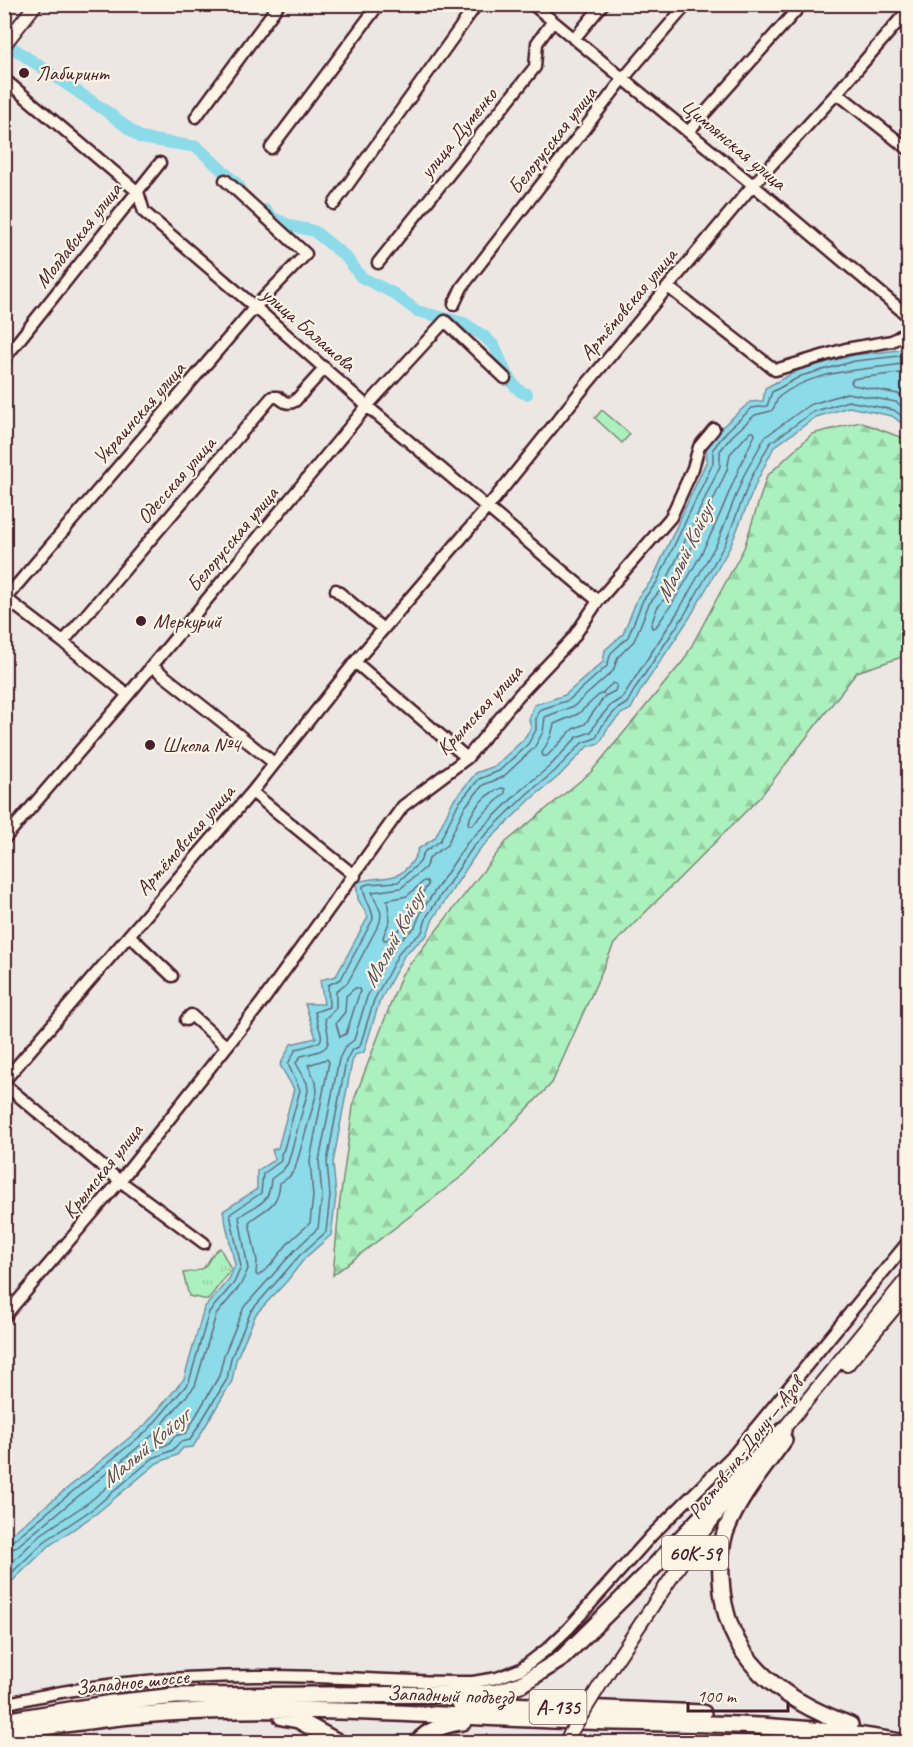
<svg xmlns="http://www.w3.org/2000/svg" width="913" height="1747" font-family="Caveat,sans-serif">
<defs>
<pattern id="grass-tufts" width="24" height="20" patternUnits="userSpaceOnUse" patternTransform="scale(1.5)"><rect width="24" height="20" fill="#abf1bd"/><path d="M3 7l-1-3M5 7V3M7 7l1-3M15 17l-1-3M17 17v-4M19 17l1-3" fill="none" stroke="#95cea3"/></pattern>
<pattern id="forest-firs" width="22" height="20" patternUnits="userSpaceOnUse" patternTransform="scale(1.5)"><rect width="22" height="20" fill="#abf1bd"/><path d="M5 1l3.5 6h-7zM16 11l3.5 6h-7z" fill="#95cea3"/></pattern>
</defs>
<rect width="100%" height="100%" fill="#ede7e4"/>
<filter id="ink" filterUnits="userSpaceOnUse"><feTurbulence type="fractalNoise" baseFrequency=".0167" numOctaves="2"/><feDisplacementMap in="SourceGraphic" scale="12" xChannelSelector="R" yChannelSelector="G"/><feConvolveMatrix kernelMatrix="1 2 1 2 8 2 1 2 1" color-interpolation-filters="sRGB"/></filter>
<g filter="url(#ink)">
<path fill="url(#grass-tufts)" stroke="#7a8874" stroke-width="1.5" d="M220 1248 231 1269 208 1300 189 1296 183 1273C190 1272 197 1272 203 1268 210 1262 211 1252 220 1248Z"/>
<path fill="url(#forest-firs)" stroke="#7a8874" stroke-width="1.5" d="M860 422 908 440V655L857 672 761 796 614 944 552 1083 465 1174 333 1275 339 1207 354 1100 402 974 506 842 591 772 684 660 744 548 767 476 812 434Z"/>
<path fill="#abf1bd" stroke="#7a8874" stroke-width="1.5" d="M602 410 630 434 622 443 595 418Z"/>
<path fill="#8cdbe9" stroke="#72909d" stroke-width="1.5" d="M908 349V428L892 416 849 407 816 417 774 447 757 481 730 547 690 617 641 690 631 709 621 714 607 729 600 743 587 747 558 777 532 798 478 851 433 919 427 935 405 954 379 1003 364 1052 355 1055 352 1062 333 1163 336 1196 331 1235 305 1258 287 1281 256 1314 236 1360 232 1381 193 1447 183 1448 177 1455 157 1463 97 1513 49 1546 5 1588V1539L145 1425 184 1379 204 1308 229 1279 235 1265 223 1211 257 1189V1171L275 1159 272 1150 278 1148 294 1089 280 1065 291 1044 316 1038 305 1004H324L320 980 336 976 368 917 358 899 356 883C369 877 381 880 394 876 404 874 416 859 418 849L435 838 453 801 476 773 495 766 523 740 531 728 529 719 534 705 565 695 603 662 605 650 623 634 638 597 652 580 707 460 706 447 722 427 750 402 763 401 765 388 799 370 824 363 854 355Z"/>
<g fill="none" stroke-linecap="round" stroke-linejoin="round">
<path stroke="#646a77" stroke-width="1.5" d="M908 372 858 378 853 379 851 382 853 385 898 394 908 400
M750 432H754L755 435C737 469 726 503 710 536 695 568 676 599 656 627L652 628 651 625 657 608 672 590 727 470 730 454Z
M613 683 617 685 615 691 605 696 585 724 573 729 547 756H543L542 753 551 736 554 724 578 714 600 694H603L604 691Z
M502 788 505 789V793L472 825H469L468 822C475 806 486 793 502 788Z
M424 881H427L428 885 413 907 408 922 387 940H384L383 937 390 920 387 900 407 896Z
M355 988H358L360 991 346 1034 340 1037 336 1023 345 1012 346 996Z
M327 1059 329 1062 310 1160 313 1196 310 1223 289 1242 270 1266 258 1276 256 1274 257 1261 249 1222C265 1208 278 1208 280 1183L289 1177 295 1169 317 1092 316 1082 308 1065Z
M4 1543 11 1542 149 1429 189 1382 209 1312 234 1283 241 1267 230 1214 261 1193 263 1174 281 1161V1154L284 1149 300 1090 288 1064 296 1049C332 1040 321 1043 315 1012L329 1007 328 985 341 979 373 919C373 907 363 899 363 886L368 884 398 882 420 862 424 852 440 841 458 804 479 779 499 771 528 744 536 730V719L539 710 569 700 607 666 611 653 628 637 643 600 657 582 713 463V449L727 431 752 408 767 406 772 392 801 376 826 369 855 361 908 355
M4 1551 15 1548 153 1435 195 1386 216 1315 240 1286 248 1269 239 1217C258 1202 269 1207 271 1179L283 1170 288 1163 308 1091 307 1083 296 1063 301 1056C330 1049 332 1049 325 1019L336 1008V991L348 982 380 922 381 913 372 892 401 888 425 868 430 857 447 845 464 808 483 785 503 777 534 748 543 732 545 717 574 706 613 671 618 657 634 641 649 604 664 586 720 466V451L732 436 755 415 771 411C776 407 776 399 780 396 817 368 866 371 908 363
M4 1570 40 1535 89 1502 149 1452 168 1444 175 1436 186 1433 219 1376 224 1355 244 1307 295 1250 318 1228 322 1196 319 1161 339 1059 345 1047 354 1040 367 997 393 947 415 927 421 912 467 843 523 788 549 767 577 737 591 732 597 721 611 705 622 698 679 610 718 541 744 475 765 437 809 405 847 393 896 402 908 411
M4 1580 45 1541 94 1508 153 1458 173 1450 180 1442 190 1440 227 1379 231 1358 251 1311 300 1255 326 1232 330 1196 327 1162 346 1061 351 1051 360 1046 374 1000 400 951 422 932 427 916 473 847 528 793 554 772 582 743 596 738 602 726 616 710 627 703 636 687 685 614 725 544 751 478 770 443 813 412 848 401 894 410 908 421"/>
<path stroke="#8cdbe9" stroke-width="12" d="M4 42 106 111 141 138 197 147 239 186
M265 210 273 218 291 226 314 231 345 256 361 277 393 293 417 311 464 323 485 337 495 347 505 371 513 384 521 392 527 394"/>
<defs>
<path id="minor" d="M532 4 753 185 908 316
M574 39 603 4
M4 79 138 192 144 212 255 307 367 406 598 601
M837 93 908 149
M196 117 279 4
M688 132 802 4
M271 148 379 4
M334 204 477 4
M378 263 535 67 537 43 553 21
M668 287 775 370 846 349 892 341 908 331
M454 304 462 287 623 79 687 4
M4 359 160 163
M336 590 383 629
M4 597 63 642 128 695
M4 600 255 307 306 254 225 180
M63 642 272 397H278C284 402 288 405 295 401L325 368
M355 662 467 758
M152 666 274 763
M252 792 355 876
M4 839 128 695 367 406 445 321 505 378
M129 935 172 976
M186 1020 191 1015 226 1046
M4 1081 252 792 355 662 488 507 581 391 753 185 837 93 908 10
M4 1084 120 1181 204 1243
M4 1317 120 1181 262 1002 403 806 467 758 519 695 573 638 598 601 671 517 693 468 699 447 714 429
M4 1704C86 1684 174 1676 258 1676 330 1675 401 1683 473 1682L497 1678 521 1669 547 1649 568 1629 652 1535 735 1453 908 1242"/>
<path id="major" d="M4 45 36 4
M847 1365 908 1292
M777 1437 908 1277
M605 1677 696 1541 737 1489"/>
<path id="highway" d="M784 1440C764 1468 740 1496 727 1528 720 1543 720 1561 721 1578 724 1659 779 1699 850 1725
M460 1703 703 1713
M282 1717 298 1720 338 1742
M4 1721 112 1703 176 1696 474 1694 498 1692 521 1684 561 1659 647 1574 783 1431
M4 1734C29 1728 55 1725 81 1722 236 1699 395 1714 552 1720 669 1725 785 1720 900 1742
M418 1742C427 1730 448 1723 463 1722"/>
</defs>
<use href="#minor" stroke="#4a1f2b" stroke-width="15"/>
<use href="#major" stroke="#4a1f2b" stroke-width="16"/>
<use href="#highway" stroke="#4a1f2b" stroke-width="20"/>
<use href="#minor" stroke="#fcf5e5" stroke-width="10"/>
<use href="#major" stroke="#fcf5e5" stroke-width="12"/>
<use href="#highway" stroke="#fcf5e5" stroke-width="15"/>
<defs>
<path id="major-bridge" d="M565 1742 605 1677"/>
</defs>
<use href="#major-bridge" stroke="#4a1f2b" stroke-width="16" stroke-linecap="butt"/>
<use href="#major-bridge" stroke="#fcf5e5" stroke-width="12"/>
</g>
</g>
<g fill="#4a1f2b" stroke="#fcf5e5" stroke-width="2">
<circle cx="24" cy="73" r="6"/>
<circle cx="141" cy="621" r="6"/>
<circle cx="150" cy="745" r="6"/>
</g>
<g text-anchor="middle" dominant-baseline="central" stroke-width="4.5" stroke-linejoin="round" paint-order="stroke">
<g fill="#fcf5e5" stroke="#7f5f63" stroke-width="1.5">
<rect x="662" y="1536" width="66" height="34" rx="4.5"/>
<rect x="529.5" y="1690" width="57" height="34" rx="4.5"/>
</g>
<g font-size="20" font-weight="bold" fill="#4a1f2b">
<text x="695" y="1553">60К-59</text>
<text x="558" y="1707">А-135</text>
</g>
<g font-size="21" fill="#4a1f2b" stroke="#fcf5e5" text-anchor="start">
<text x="36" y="73">Лабиринт</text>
<text x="153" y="621">Меркурий</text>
<text x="162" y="745">Школа №4</text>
</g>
<g font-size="21" fill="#4a1f2b" stroke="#fcf5e5">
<text transform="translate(458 133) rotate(-51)">улица Думенко</text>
<text transform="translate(552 140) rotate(-52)">Белорусская улица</text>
<text transform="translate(734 144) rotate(40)">Цимлянская улица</text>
<text transform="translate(78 235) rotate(-52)">Молдавская улица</text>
<text transform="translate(628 304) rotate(-50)">Артёмовская улица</text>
<text transform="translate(309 329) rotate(41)">улица Балашова</text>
<text transform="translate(139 413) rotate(-49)">Украинская улица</text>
<text transform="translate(176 480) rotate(-49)">Одесская улица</text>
<text transform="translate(232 539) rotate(-50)">Белорусская улица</text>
<text transform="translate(479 710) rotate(-47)">Крымская улица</text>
<text transform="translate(185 840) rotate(-49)">Артёмовская улица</text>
<text transform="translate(102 1171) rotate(-51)">Крымская улица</text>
<text transform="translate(745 1448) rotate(-52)">Ростов-на-Дону — Азов</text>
<text transform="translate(132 1682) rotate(-6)">Западное шоссе</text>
<text transform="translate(450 1695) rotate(2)">Западный подъезд</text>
</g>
<g font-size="22" font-style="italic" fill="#5a4e5a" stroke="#fcf5e5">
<text transform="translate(685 552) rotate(-64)">Малый Койсуг</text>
<text transform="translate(394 938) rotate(-61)">Малый Койсуг</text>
<text transform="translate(145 1448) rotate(-40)">Малый Койсуг</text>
</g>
</g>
<rect width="913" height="1747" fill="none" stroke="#fcf5e5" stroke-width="24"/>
<rect x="12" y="12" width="889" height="1723" fill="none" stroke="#4a1f2b" stroke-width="2" filter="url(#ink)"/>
<path d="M688 1702v9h100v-9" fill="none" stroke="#4a1f2b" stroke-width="3"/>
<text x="697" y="1702" font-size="18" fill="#4a1f2b" stroke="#fcf5e5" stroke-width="4.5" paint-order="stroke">100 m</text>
</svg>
